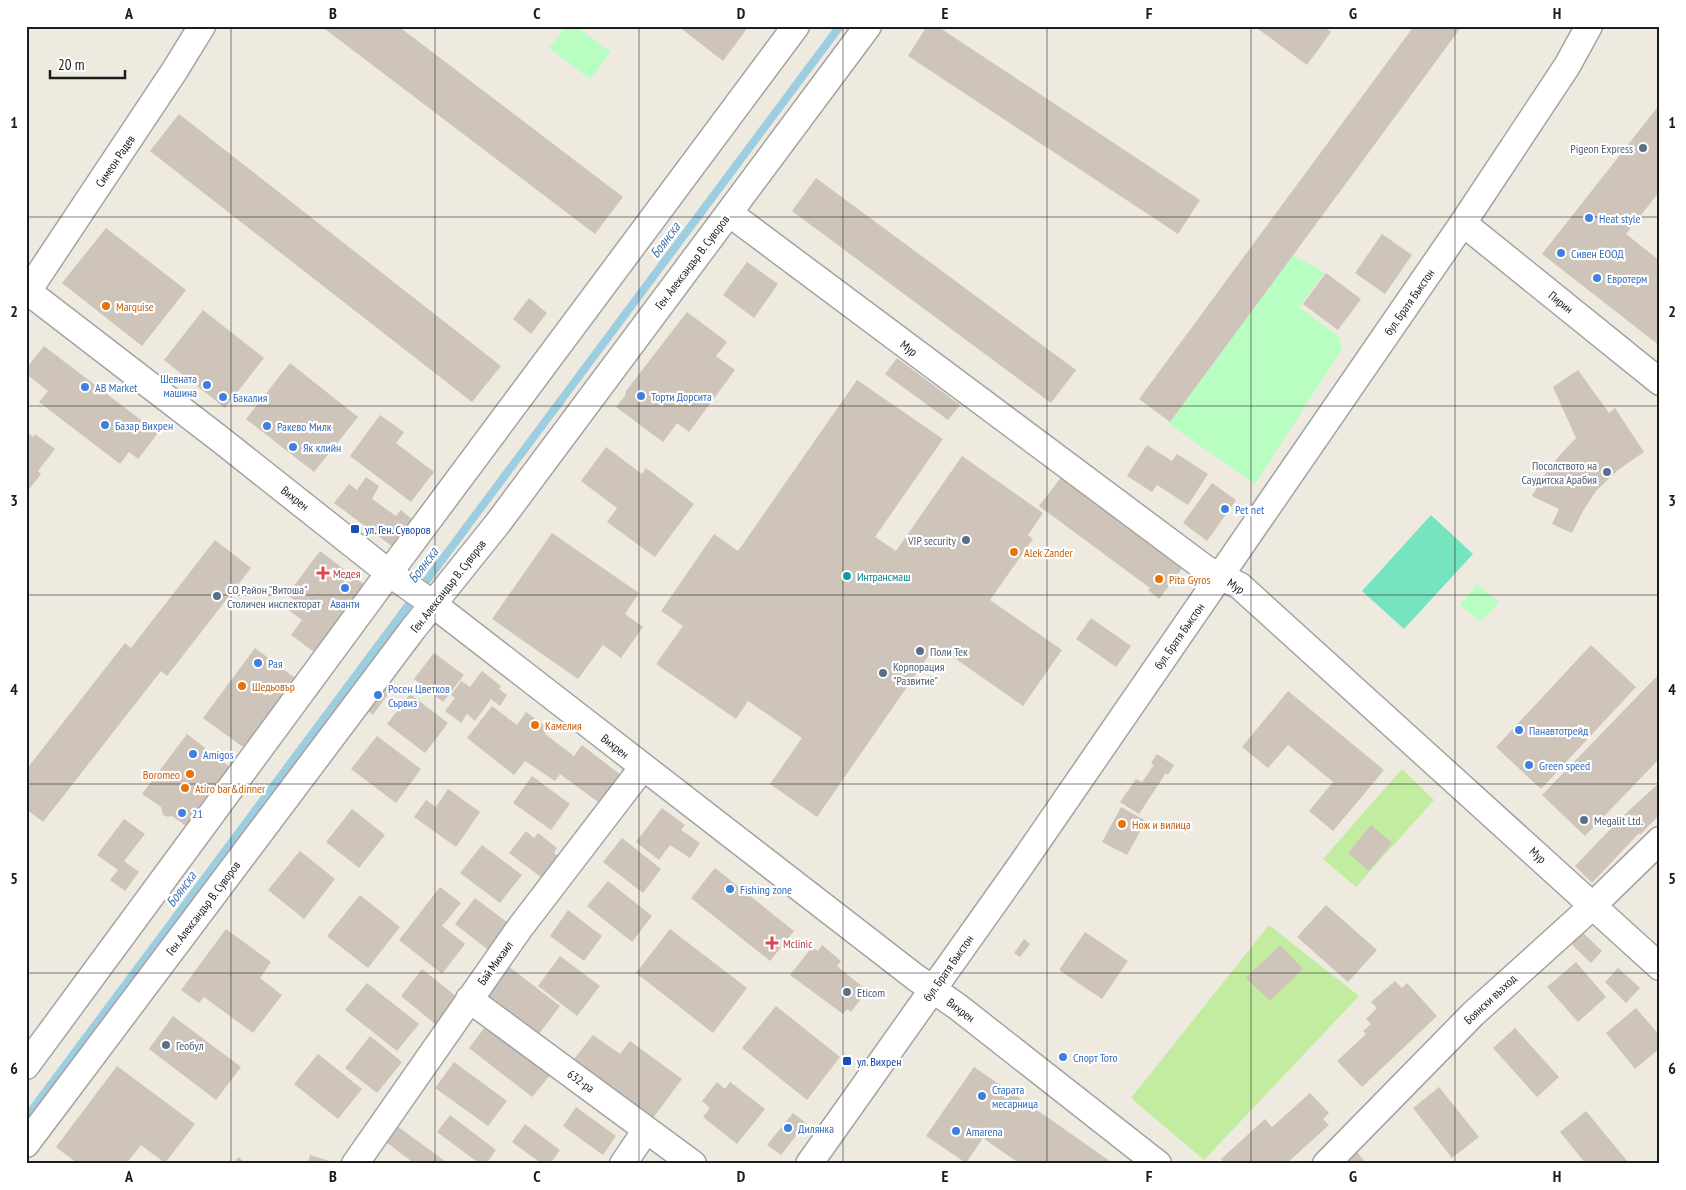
<svg xmlns="http://www.w3.org/2000/svg" width="1686" height="1190" font-family="'PT Sans Narrow',sans-serif">
<rect width="100%" height="100%" fill="#eeeae0"/>
<path fill="#c2eda1" d="M1402 769 1434 800 1356 887 1323 859Z
M1269 925 1359 996 1204 1160 1131 1098Z"/>
<path fill="#b8fdc1" d="M566 26H576L611 52 590 79 549 48Z
M1293 255 1325 273 1299 307 1339 337 1342 349 1255 484 1169 424Z
M1477 584 1499 602 1481 622 1460 605Z"/>
<path fill="#77e4c0" d="M1431 515 1473 554 1404 629 1362 591Z"/>
<g fill="none" stroke-linecap="round" stroke-linejoin="round">
<path stroke="#9dcde0" stroke-width="8" d="M26 1118 840 26"/>
</g>
<path fill="#cec4b9" d="M321 26H398L623 197 595 234Z
M678 26H749L723 61Z
M927 26H937L1200 200 1178 234 908 56Z
M1254 26H1324L1331 32 1307 65Z
M1414 26H1462L1170 422 1139 399Z
M1660 104V191L1626 234 1660 261V346L1542 254Z
M179 114 501 366 472 402 150 151Z
M816 178 1076 370 1051 403 792 211Z
M106 228 186 290 142 346 62 283Z
M1382 234 1412 255 1385 294 1355 273Z
M747 262 778 284 754 318 723 295Z
M1326 273 1361 299 1338 330 1303 304Z
M529 298 547 313 531 334 513 319Z
M203 310 264 358 225 408 164 360Z
M687 312 727 342 716 356 735 370 689 432 677 423 663 442 616 407 625 396 626 391Z
M44 346 158 433 138 459 129 452 120 464 39 402 48 391 26 374V369Z
M897 358 960 405 948 420 885 374Z
M290 363 358 417 314 472 246 419Z
M1578 370 1609 413 1615 408 1644 452 1618 470 1596 491 1583 511 1572 533 1552 524 1559 509 1532 496 1543 477 1559 456 1576 438 1553 387Z
M857 380 943 439 875 537 896 551 962 456 1043 513 1028 535 1033 539 990 600 1062 650 1023 706 936 645 817 817 770 784 802 738 748 701 736 719 656 664 683 626 661 611 714 534 738 551Z
M380 415 404 432 396 443 434 472 411 502 350 456Z
M26 431 33 437 35 434 55 449 38 471 41 474 26 493Z
M1147 445 1172 461 1177 454 1208 474 1188 505 1157 485 1152 492 1127 476Z
M606 447 642 474 646 468 694 504 655 557 607 522 617 508 581 481Z
M1066 471 1184 566 1159 599 1148 590 1150 588 1039 506Z
M366 477 379 486 372 499 396 516 401 510 413 520 393 547 334 503 349 484 357 490Z
M1212 483 1236 500 1207 541 1183 523Z
M552 533 639 593 625 614 643 627 621 658 603 645 578 679 492 619Z
M215 540 251 568 167 676 161 671 43 822 26 809V770L125 643 131 648Z
M320 551 365 585 314 652 291 635 302 620 287 609 294 600 287 595Z
M1091 618 1131 646 1116 667 1076 639Z
M1591 645 1636 687 1541 789 1496 747Z
M255 648 295 678 243 747 203 718Z
M434 653 464 675 443 702 414 679Z
M482 671 501 686 499 689 507 695 500 706 491 699 475 721 467 714 461 723 445 711 455 698 451 695 461 681 470 687Z
M1660 673V758L1585 836 1542 795Z
M385 680 394 686 373 715 364 708Z
M1288 691 1384 770 1333 831 1309 811 1333 782 1288 745 1268 768 1242 747Z
M410 694 448 723 425 753 387 724Z
M492 706 517 725 526 712 549 729 545 734 574 756 582 745 630 782 609 810 560 774 555 781 525 761 514 775 467 738Z
M187 734 230 767 186 826 172 816 168 817 163 815 161 807 142 794Z
M377 736 421 769 396 803 351 769Z
M1157 754 1174 765 1168 775 1166 773 1139 814 1120 802 1136 779 1142 782 1154 765 1151 763Z
M532 776 570 804 551 830 513 803Z
M1660 782V814L1640 835 1639 833 1592 883 1575 866 1622 817Z
M448 789 480 812 456 847 414 817 426 800 436 807Z
M1121 807 1146 821 1127 855 1102 842Z
M662 808 685 825 681 830 700 843 690 858 670 845 659 860 636 842Z
M352 809 385 835 359 868 326 842Z
M124 819 145 834 124 861 139 872 125 891 110 880 118 870 97 855Z
M1371 825 1392 843 1369 871 1348 853Z
M526 831 534 838 538 833 557 848 554 853 563 860 546 881 509 853Z
M622 838 661 869 643 893 603 862Z
M482 845 522 875 500 903 460 873Z
M300 851 335 879 304 919 268 890Z
M715 868 794 931 770 961 691 898Z
M608 881 652 916 632 942 587 906Z
M440 887 461 903 442 926 465 944 442 974 399 940Z
M360 895 400 927 368 968 327 936Z
M475 898 512 926 492 953 455 924Z
M1326 905 1377 950 1348 982 1297 937Z
M568 910 602 936 584 961 550 936Z
M226 929 271 962 260 978 282 995 253 1033 204 997 199 1003 181 990Z
M670 929 747 988 713 1033 636 973Z
M1085 932 1128 961 1102 999 1059 970Z
M1582 932 1602 951 1591 963 1571 944Z
M1024 939 1030 944 1020 957 1014 953Z
M822 945 841 961 837 966 863 987 862 989 866 992 851 1012 847 1009 843 1014 790 975 812 947 818 951Z
M1280 945 1303 969 1270 1001 1246 978Z
M560 956 600 986 577 1016 538 986Z
M1576 962 1606 997 1578 1022 1547 987Z
M507 965 560 1006 538 1035 484 994Z
M1618 968 1640 988 1626 1003 1605 982Z
M422 969 457 997 435 1024 401 996Z
M1395 981 1402 988 1407 983 1437 1016 1362 1087 1337 1061 1366 1034 1363 1031 1371 1024 1366 1019 1377 1008 1371 1002Z
M367 983 419 1024 397 1051 345 1010Z
M776 1006 840 1057 807 1100 742 1048Z
M1636 1008 1660 1036V1048L1635 1069 1606 1033Z
M173 1016 241 1067 216 1100 149 1049Z
M488 1023 552 1073 532 1097 469 1048Z
M1515 1028 1559 1077 1537 1097 1493 1048Z
M593 1035 620 1054 630 1041 682 1079 650 1122 571 1063Z
M370 1036 402 1062 377 1093 345 1068Z
M318 1054 362 1089 338 1119 294 1084Z
M454 1062 507 1101 488 1126 435 1088Z
M117 1066 195 1124 165 1163 141 1145 126 1164H78L56 1147Z
M974 1067 1047 1117 1114 1164H1020L983 1138 966 1163 926 1136Z
M717 1082 725 1089 730 1082 765 1109 737 1144 703 1117 710 1108 702 1101Z
M1439 1087 1479 1137 1452 1158 1413 1108Z
M1310 1093 1329 1113 1323 1119 1329 1125 1286 1164H1225L1221 1159 1265 1119 1272 1127Z
M576 1107 616 1136 603 1155 563 1126Z
M1586 1111 1628 1162 1627 1164H1586L1560 1132Z
M793 1113 806 1123 781 1155 767 1145Z
M450 1115 496 1150 486 1164H480L437 1132Z
M525 1124 560 1150 550 1164H542L512 1142Z
M397 1126 449 1164H415L386 1142Z
M1356 1151 1367 1164H1340Z
M310 1155 336 1163V1164H308Z
M238 1157 247 1164H234Z"/>
<g fill="none" stroke-linecap="round" stroke-linejoin="round">
<defs>
<path id="minor" d="M729 213 1206 569 1240 586 1660 967
M1463 223 1660 382
M26 290 221 440 389 573 433 604 915 977 958 1007 1158 1164
M26 294 175 70 202 26
M469 999 693 1164
M26 1066 389 573 796 26
M26 1144 413 629 498 523 868 26
M355 1164 519 929 643 767
M623 1164 646 1130
M809 1164 1021 865 1463 223 1567 66 1589 26
M1326 1164 1473 1014 1586 912 1660 840"/>
</defs>
<use href="#minor" stroke="#a3a3a3" stroke-width="29"/>
<use href="#minor" stroke="#fff" stroke-width="26"/>
</g>
<path fill="none" stroke="#1c1c1c" stroke-width="1" stroke-opacity="0.55" d="M231 26V1164M435 26V1164M639 26V1164M843 26V1164M1047 26V1164M1251 26V1164M1455 26V1164M26 217H1660M26 406H1660M26 595H1660M26 784H1660M26 973H1660"/>
<g fill="#5c6f8a" stroke="#fff" stroke-width="2">
<circle cx="1643" cy="148" r="5"/>
<circle cx="1607" cy="472" r="5"/>
<circle cx="966" cy="540" r="5"/>
<circle cx="217" cy="596" r="5"/>
<circle cx="920" cy="651" r="5"/>
<circle cx="883" cy="673" r="5"/>
<circle cx="1584" cy="820" r="5"/>
<circle cx="847" cy="992" r="5"/>
<circle cx="166" cy="1045" r="5"/>
</g>
<g fill="#3f7fe0" stroke="#fff" stroke-width="2">
<circle cx="1589" cy="218" r="5"/>
<circle cx="1561" cy="253" r="5"/>
<circle cx="1597" cy="278" r="5"/>
<circle cx="207" cy="385" r="5"/>
<circle cx="85" cy="387" r="5"/>
<circle cx="641" cy="396" r="5"/>
<circle cx="223" cy="397" r="5"/>
<circle cx="105" cy="425" r="5"/>
<circle cx="267" cy="426" r="5"/>
<circle cx="293" cy="447" r="5"/>
<circle cx="1225" cy="509" r="5"/>
<circle cx="345" cy="588" r="5"/>
<circle cx="258" cy="663" r="5"/>
<circle cx="378" cy="695" r="5"/>
<circle cx="1519" cy="730" r="5"/>
<circle cx="193" cy="754" r="5"/>
<circle cx="1529" cy="765" r="5"/>
<circle cx="182" cy="813" r="5"/>
<circle cx="730" cy="889" r="5"/>
<circle cx="1063" cy="1057" r="5"/>
<circle cx="982" cy="1096" r="5"/>
<circle cx="788" cy="1128" r="5"/>
<circle cx="956" cy="1131" r="5"/>
</g>
<g fill="#e8710a" stroke="#fff" stroke-width="2">
<circle cx="106" cy="306" r="5"/>
<circle cx="1014" cy="552" r="5"/>
<circle cx="1159" cy="579" r="5"/>
<circle cx="242" cy="686" r="5"/>
<circle cx="535" cy="725" r="5"/>
<circle cx="190" cy="774" r="5"/>
<circle cx="185" cy="788" r="5"/>
<circle cx="1122" cy="824" r="5"/>
</g>
<g fill="#1a4fb4" stroke="#fff" stroke-width="2">
<rect x="350" y="524" width="10" height="10" rx="2.5"/>
<rect x="842" y="1056" width="10" height="10" rx="2.5"/>
</g>
<g fill="#e0444e" stroke="#fff" stroke-width="2">
<path d="M320.5 565.5h5v5h5v5h-5v5h-5v-5h-5v-5h5z"/>
<path d="M769.5 935.5h5v5h5v5h-5v5h-5v-5h-5v-5h5z"/>
</g>
<circle fill="#0f9aa8" stroke="#fff" stroke-width="2" cx="847" cy="576" r="5"/>
<g text-anchor="middle" dominant-baseline="central" stroke-width="4.5" stroke-linejoin="round" paint-order="stroke">
<g font-size="12" fill="#4e5e75" stroke="#fff" text-anchor="start">
<text x="1633" y="148" text-anchor="end">Pigeon Express</text>
<text x="1597" y="465" text-anchor="end">Посолството на<tspan x="1597" dy="14">Саудитска Арабия</tspan></text>
<text x="956" y="540" text-anchor="end">VIP security</text>
<text x="227" y="589">СО Район "Витоша"<tspan x="227" dy="14">Столичен инспекторат</tspan></text>
<text x="930" y="651">Поли Тек</text>
<text x="893" y="666">Корпорация<tspan x="893" dy="14">"Развитие"</tspan></text>
<text x="1594" y="820">Megalit Ltd.</text>
<text x="857" y="992">Eticom</text>
<text x="176" y="1045">Геобул</text>
</g>
<g font-size="12" fill="#1c1c1c" stroke="#fff">
<text transform="translate(115 161) rotate(-56)">Симеон Радев</text>
<text transform="translate(692 262) rotate(-53)">Ген. Александър В. Суворов</text>
<text transform="translate(1409 302) rotate(-55)">бул. Братя Бъкстон</text>
<text transform="translate(1561 302) rotate(39)">Пирин</text>
<text transform="translate(909 348) rotate(37)">Мур</text>
<text transform="translate(295 498) rotate(38)">Вихрен</text>
<text transform="translate(448 586) rotate(-52)">Ген. Александър В. Суворов</text>
<text transform="translate(1236 586) rotate(33)">Мур</text>
<text transform="translate(1179 636) rotate(-55)">бул. Братя Бъкстон</text>
<text transform="translate(615 746) rotate(38)">Вихрен</text>
<text transform="translate(1538 855) rotate(42)">Мур</text>
<text transform="translate(203 908) rotate(-53)">Ген. Александър В. Суворов</text>
<text transform="translate(495 963) rotate(-54)">Бай Михаил</text>
<text transform="translate(948 968) rotate(-55)">бул. Братя Бъкстон</text>
<text transform="translate(1490 999) rotate(-43)">Боянски възход</text>
<text transform="translate(961 1010) rotate(37)">Вихрен</text>
<text transform="translate(581 1081) rotate(36)">632-ра</text>
</g>
<g font-size="12" fill="#366cbe" stroke="#fff" text-anchor="start">
<text x="1599" y="218">Heat style</text>
<text x="1571" y="253">Сивен ЕООД</text>
<text x="1607" y="278">Евротерм</text>
<text x="197" y="378" text-anchor="end">Шевната<tspan x="197" dy="14">машина</tspan></text>
<text x="95" y="387">AB Market</text>
<text x="651" y="396">Торти Дорсита</text>
<text x="233" y="397">Бакалия</text>
<text x="115" y="425">Базар Вихрен</text>
<text x="277" y="426">Ракево Милк</text>
<text x="303" y="447">Як клийн</text>
<text x="1235" y="509">Pet net</text>
<text x="345" y="603" text-anchor="middle">Аванти</text>
<text x="268" y="663">Рая</text>
<text x="388" y="688">Росен Цветков<tspan x="388" dy="14">Сървиз</tspan></text>
<text x="1529" y="730">Панавтотрейд</text>
<text x="203" y="754">Amigos</text>
<text x="1539" y="765">Green speed</text>
<text x="192" y="813">21</text>
<text x="740" y="889">Fishing zone</text>
<text x="1073" y="1057">Спорт Тото</text>
<text x="992" y="1089">Старата<tspan x="992" dy="14">месарница</tspan></text>
<text x="798" y="1128">Дилянка</text>
<text x="966" y="1131">Amarena</text>
</g>
<g font-size="12" fill="#c56008" stroke="#fff" text-anchor="start">
<text x="116" y="306">Marquise</text>
<text x="1024" y="552">Alek Zander</text>
<text x="1169" y="579">Pita Gyros</text>
<text x="252" y="686">Шедьовър</text>
<text x="545" y="725">Камелия</text>
<text x="180" y="774" text-anchor="end">Boromeo</text>
<text x="195" y="788">Atiro bar&amp;dinner</text>
<text x="1132" y="824">Нож и вилица</text>
</g>
<g font-size="12" fill="#164399" stroke="#fff" text-anchor="start">
<text x="365" y="529">ул. Ген. Суворов</text>
<text x="857" y="1061">ул. Вихрен</text>
</g>
<g font-size="12" fill="#be3a42" stroke="#fff" text-anchor="start">
<text x="333" y="573">Медея</text>
<text x="783" y="943">Mclinic</text>
</g>
<g font-size="12" fill="#0d838f" stroke="#fff" text-anchor="start">
<text x="857" y="576">Интрансмаш</text>
</g>
<g font-size="14" font-style="italic" fill="#4274b2" stroke="#fff">
<text transform="translate(665 240) rotate(-53)">Боянска</text>
<text transform="translate(423 565) rotate(-53)">Боянска</text>
<text transform="translate(181 889) rotate(-53)">Боянска</text>
</g>
</g>
<rect width="1686" height="1190" fill="none" stroke="#ffffff" stroke-width="55"/>
<path d="M50 70v8h75v-8" fill="none" stroke="#1c1c1c" stroke-width="2.5"/>
<text x="58" y="70" font-size="15" fill="#1c1c1c" stroke="#ffffff" stroke-width="4" paint-order="stroke">20 m</text>
<rect x="28" y="28" width="1630" height="1134" fill="none" stroke="#1c1c1c" stroke-width="2"/>
<g font-size="16" text-anchor="middle" font-weight="bold" fill="#1c1c1c">
<text x="129" y="19">A</text>
<text x="333" y="19">B</text>
<text x="537" y="19">C</text>
<text x="741" y="19">D</text>
<text x="945" y="19">E</text>
<text x="1149" y="19">F</text>
<text x="1353" y="19">G</text>
<text x="1557" y="19">H</text>
<text x="14" y="128">1</text>
<text x="1672" y="128">1</text>
<text x="14" y="317">2</text>
<text x="1672" y="317">2</text>
<text x="14" y="506">3</text>
<text x="1672" y="506">3</text>
<text x="14" y="695">4</text>
<text x="1672" y="695">4</text>
<text x="14" y="884">5</text>
<text x="1672" y="884">5</text>
<text x="14" y="1074">6</text>
<text x="1672" y="1074">6</text>
<text x="129" y="1182">A</text>
<text x="333" y="1182">B</text>
<text x="537" y="1182">C</text>
<text x="741" y="1182">D</text>
<text x="945" y="1182">E</text>
<text x="1149" y="1182">F</text>
<text x="1353" y="1182">G</text>
<text x="1557" y="1182">H</text>
</g>
</svg>
